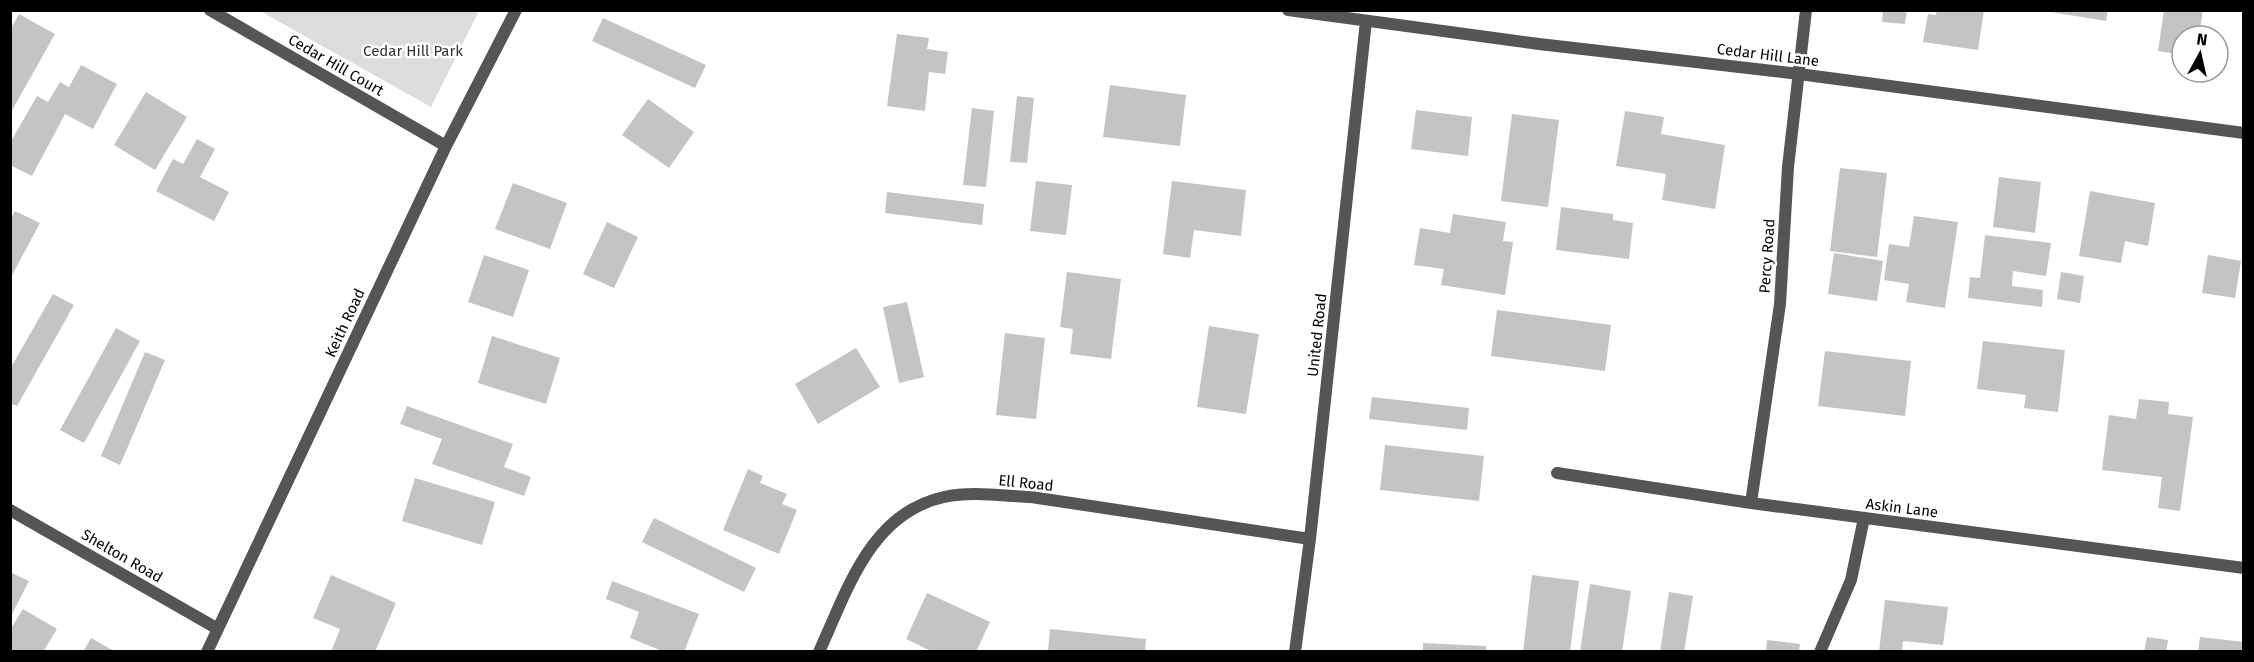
<svg xmlns="http://www.w3.org/2000/svg" width="2254" height="662" font-family="'Fira Sans',sans-serif">
<rect width="100%" height="100%" fill="#fff"/>
<path fill="#dcdcdc" d="M260 11 479 10V11L431 107Z"/>
<path fill="#c4c4c4" d="M1883 10H1907L1905 24 1882 22Z
M1937 10H1984L1978 50 1923 42 1928 14 1936 15Z
M2038 10H2108L2106 21Z
M2164 10H2203L2199 36H2182V55L2158 51Z
M19 14 55 34 10 114V30Z
M603 18 706 65 695 88 592 41Z
M897 34 929 38 927 49 948 52 945 74 929 72 925 111 887 106Z
M81 65 117 84 93 129 65 114 32 176 10 165V143L37 96 48 102 60 82 69 87Z
M1110 85 1186 95 1180 146 1103 137Z
M146 92 187 117 155 170 114 145Z
M1017 96 1034 98 1027 163 1010 162Z
M648 99 694 132 669 168 622 135Z
M972 108 994 111 986 187 963 185Z
M1416 110 1472 117 1468 156 1411 149Z
M1625 111 1664 117 1661 134 1725 145 1715 209 1662 200 1666 174 1616 166Z
M1512 114 1559 120 1548 207 1501 201Z
M197 139 215 149 200 177 229 192 214 221 156 191 173 159 183 164Z
M1840 168 1887 173 1877 257 1830 251Z
M1999 177 2041 182 2035 233 1993 227Z
M1036 181 1072 185 1066 235 1030 231Z
M1172 181 1246 190 1241 236 1194 230 1190 258 1163 254Z
M513 183 567 203 550 249 495 229Z
M2090 191 2155 203 2148 246 2125 241 2121 263 2079 256Z
M887 192 984 204 982 225 885 213Z
M1561 207 1613 214V220L1633 223 1629 259 1556 250Z
M15 211 40 223 10 279V220Z
M1453 214 1506 222 1503 241 1513 242 1505 295 1441 285 1444 269 1414 265 1420 228 1450 233Z
M1914 216 1958 222 1945 308 1906 302 1909 284 1884 280 1889 244 1909 247Z
M607 222 638 237 614 288 583 274Z
M1985 235 2051 243 2046 276 2013 271 2012 286 2043 290 2042 307 1968 298 1970 277 1980 278Z
M1834 253 1883 261 1877 301 1828 294Z
M484 255 529 270 513 317 468 302Z
M2208 255 2241 261 2235 298 2202 293Z
M1067 272 1121 279 1111 359 1070 354 1073 329 1060 327Z
M2061 272 2084 276 2080 303 2057 299Z
M53 294 74 305 17 406 10 403V369Z
M907 302 924 377 899 383 883 307Z
M1497 310 1611 325 1605 371 1491 356Z
M1209 326 1259 334 1246 414 1197 407Z
M116 328 140 341 84 443 60 430Z
M1005 333 1045 338 1036 419 996 415Z
M492 336 560 358 546 404 478 383Z
M1983 341 2065 350 2058 412 2024 408 2026 395 1977 389Z
M856 348 880 387 818 424 795 384Z
M1825 351 1911 361 1905 416 1818 406Z
M145 352 165 360 120 465 101 456Z
M1372 397 1469 408 1467 430 1369 419Z
M2139 399 2169 402 2168 414 2193 417 2180 511 2158 508 2162 477 2102 470 2109 415 2136 419Z
M407 406 513 444 504 467 531 477 524 496 432 464 442 439 400 424Z
M1385 445 1484 456 1479 501 1380 490Z
M748 469 763 476 760 483 787 494 782 504 797 510 779 554 723 530Z
M415 478 495 502 482 545 402 521Z
M654 518 756 568 744 592 642 542Z
M10 572 29 581 10 618Z
M331 575 396 603 375 652H331L340 629 313 618Z
M1532 575 1579 581 1570 652H1523Z
M612 581 699 614 684 652H665L630 638 639 612 606 599Z
M1590 584 1631 591 1622 652H1580Z
M1669 592 1693 596 1684 652H1660Z
M927 593 990 622 976 652H933L906 639Z
M1885 600 1948 607 1943 645 1903 641 1902 652H1879Z
M23 609 57 629 43 652H10V630Z
M1050 629 1146 639 1145 652H1048Z
M2147 637 2168 640 2166 652H2144Z
M2200 637 2244 642V652H2198Z
M91 638 116 652H83Z
M1767 640 1800 644 1799 652H1766Z
M1423 643 1486 646V652H1423Z"/>
<g fill="none" stroke-linecap="round" stroke-linejoin="round">
<path stroke="#555" stroke-width="12" d="M1820 652 1851 580 1864 518"/>
<path stroke="#555" stroke-width="12" d="M210 10 446 146
M1288 10 1539 44 1799 74 2244 133
M1557 473 1751 503 2244 568
M1751 503 1780 304 1788 167 1806 10
M10 510 218 629
M207 652 446 146 516 10
M819 652C847 591 870 513 944 497 972 491 1003 496 1031 497L1310 539
M1295 652 1310 539 1366 21"/>
</g>
<g text-anchor="middle" dominant-baseline="central" stroke-width="5" stroke-linejoin="round" paint-order="stroke">
<g font-size="15" fill="#333" stroke="#fff">
<text x="413" y="51">Cedar Hill Park</text>
</g>
<g font-size="15" fill="#000" stroke="#fff">
<text transform="translate(1768 55) rotate(7)">Cedar Hill Lane</text>
<text transform="translate(336 65) rotate(30)">Cedar Hill Court</text>
<text transform="translate(1767 256) rotate(-86)">Percy Road</text>
<text transform="translate(345 323) rotate(-65)">Keith Road</text>
<text transform="translate(1317 335) rotate(-84)">United Road</text>
<text transform="translate(1026 483) rotate(6)">Ell Road</text>
<text transform="translate(1902 508) rotate(7)">Askin Lane</text>
<text transform="translate(122 556) rotate(30)">Shelton Road</text>
</g>
</g>
<rect width="2254" height="662" fill="none" stroke="#000000" stroke-width="24"/>
<g transform="translate(2200 54) rotate(8)"><circle r="28" fill="#ffffff" stroke="#999999" stroke-width="1.5"/>
<path d="M0-4.5L10 22L0 15L-10 22Z" fill="#000000"/>
<text y="-9" font-size="16" font-weight="bold" text-anchor="middle" fill="#000000">N</text>
</g>
</svg>
